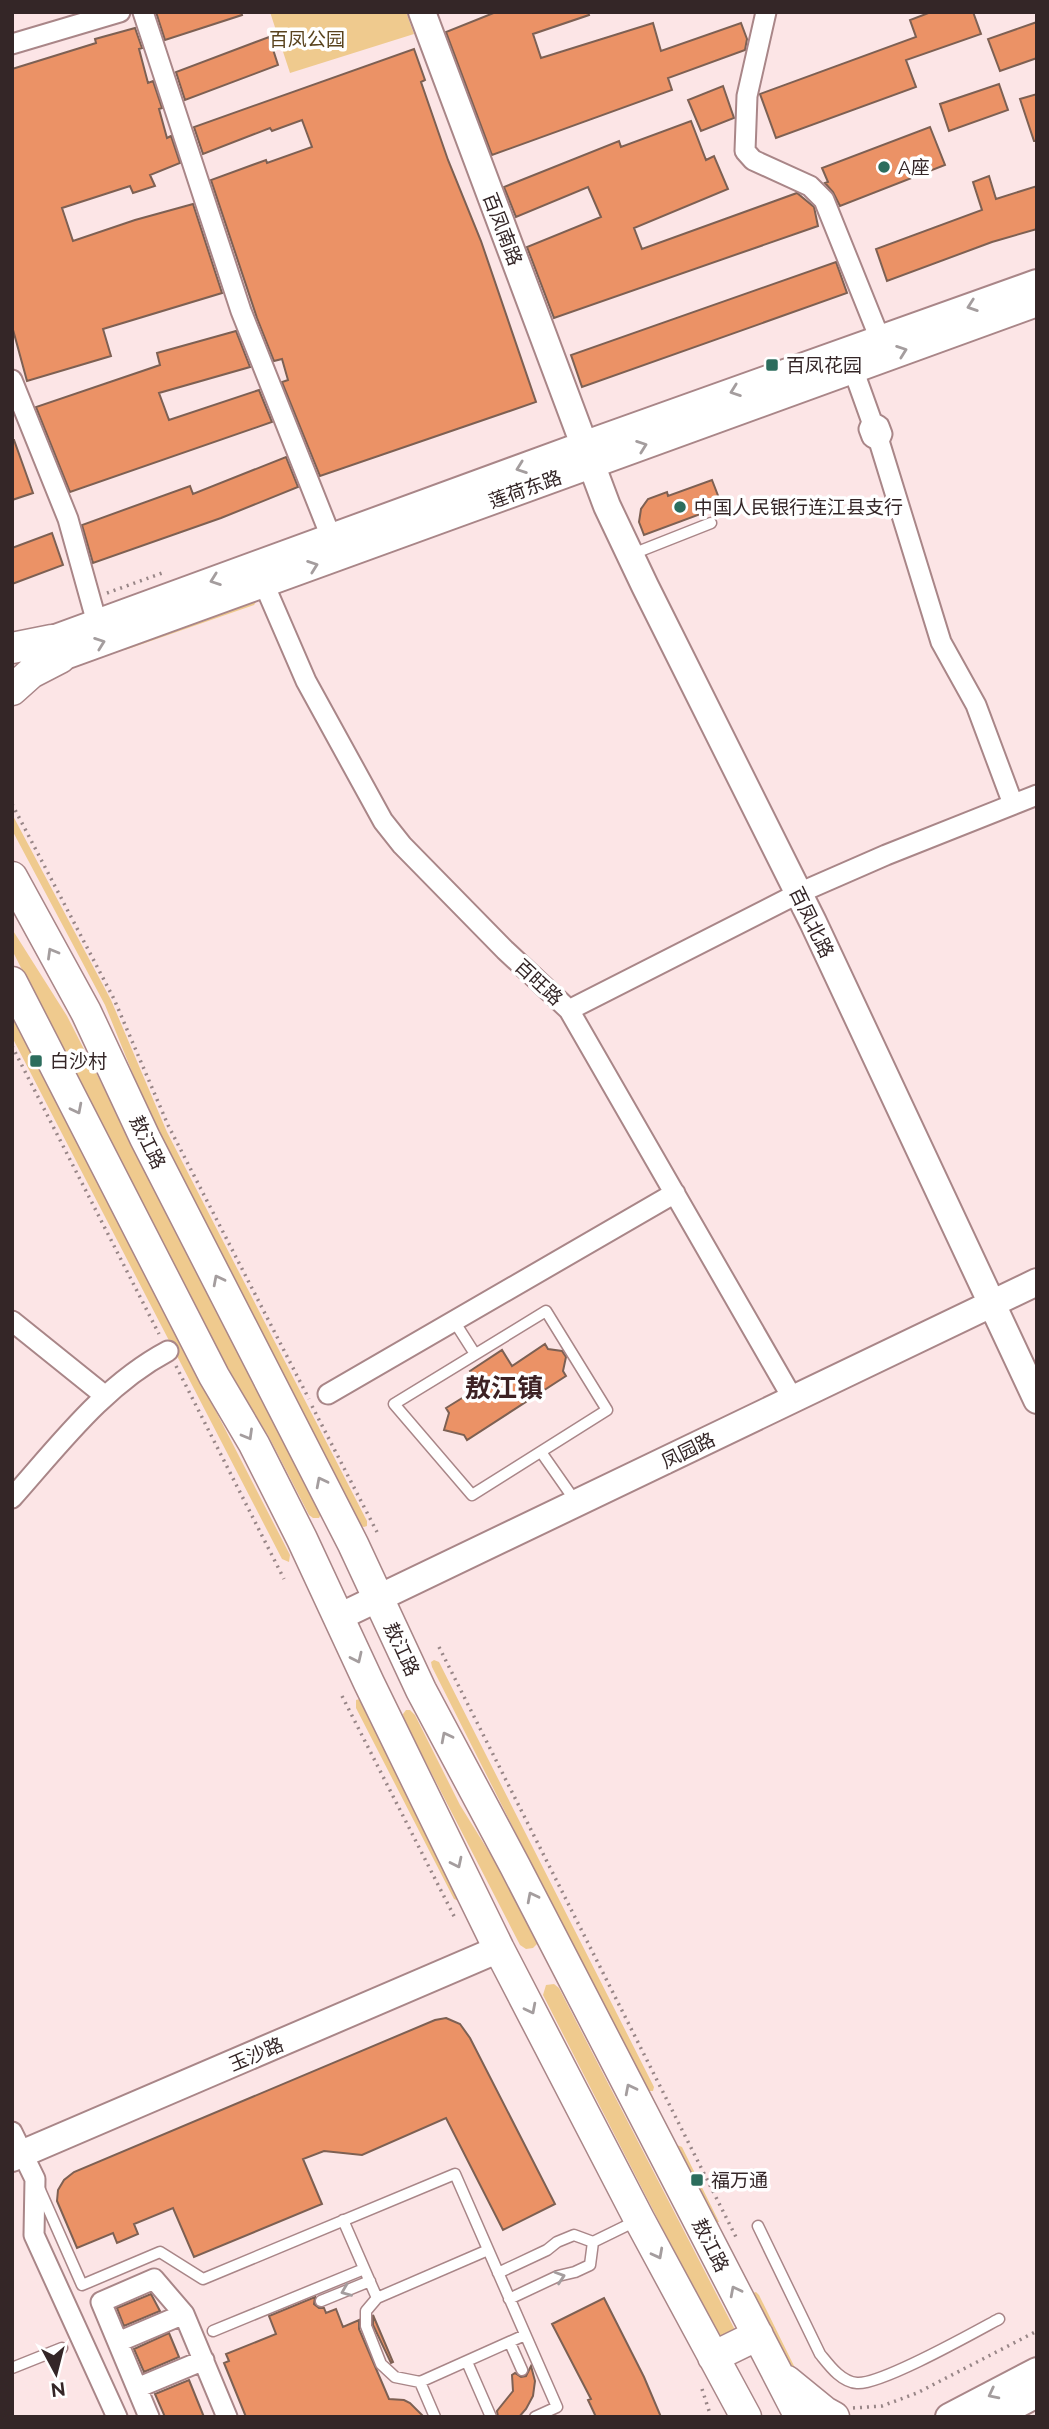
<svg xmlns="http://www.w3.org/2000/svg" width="1049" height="2429" font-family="Raleway,'Noto Sans SC',sans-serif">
<rect width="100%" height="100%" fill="#fce5e6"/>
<path fill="#efca8e" d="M270 12H406L414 34 290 73Z
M258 599 254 605 125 650H119Z
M12 814 111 1000 167 1132 367 1521V1526L364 1527 359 1525 156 1131 105 1005 12 830Z
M12 929 67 1016 319 1508 321 1514 319 1518H313L309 1515 269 1437 227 1369 182 1285 12 950Z
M12 1016 290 1555 289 1562 282 1559 12 1037Z
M434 1660 439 1662 654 2087 653 2091H646L432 1667 431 1662Z
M360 1699 364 1704 459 1901 454 1899 356 1708V1700Z
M406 1710H410L415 1715 460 1805 507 1881 537 1938V1944L533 1948 526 1949 520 1945 404 1720 403 1714Z
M554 1984 559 1988 735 2330 720 2337 716 2333 543 1995 546 1985Z
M677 2145 682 2147 719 2222H714L676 2151Z
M756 2292 759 2295 798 2374 795 2378 753 2293Z"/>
<path fill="#eb9266" stroke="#7d6053" stroke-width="2" d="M156 12H241L242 15 165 40Z
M496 12H588L589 15 533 34 541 58 653 23 661 51 741 23 747 39 745 50 668 78 672 90 492 155 446 32Z
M931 12H973L981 34 906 60 916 87 776 138 760 94 916 37 910 20Z
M1037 22V58L1000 71 988 39Z
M135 28 142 48 139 49 148 83 153 81 162 108 159 109 167 138 171 136 180 163 150 175 155 186 133 193 130 186 62 208 73 241 135 220 193 204 222 293 103 329 111 356 27 381 12 326V69L96 43 95 39Z
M269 37 278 65 185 100 176 72Z
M414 49 425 80 421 82 448 160 481 241 536 402 320 476 282 382 288 380 282 359 274 361 257 318 211 180 266 160 267 163 312 147 302 120 272 131 270 128 203 154 194 127Z
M999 84 1008 110 949 131 940 104Z
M723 86 734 118 701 131 688 100Z
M1037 94V141H1034L1020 99Z
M691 121 706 160 714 156 728 189 634 228 642 249 797 193 814 207 818 226 554 318 527 247 601 217 588 187 516 217 504 187 619 141 621 147Z
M930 127 945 165 840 206 833 192 825 183 828 182 822 168Z
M989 176 996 199 1037 186V229L992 242 887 281 876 249 982 210 973 182Z
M836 262 847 293 582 387 571 355Z
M236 331 250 367 159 393 169 420 259 390 272 422 70 492 36 407 160 365 157 353Z
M12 440H14L33 493 12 500Z
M286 457 298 487 221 518 93 563 82 525 190 486 193 494Z
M712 480 722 506 644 535 639 522 641 509 648 499 667 492 668 496Z
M52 533 63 565 12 584V548Z
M545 1344 548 1349 562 1351 566 1357 563 1371 566 1376 467 1440 464 1435 444 1430 449 1413 446 1408 480 1387 470 1371 502 1350 512 1366Z
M446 2018 460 2024 470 2038 555 2204 503 2230 446 2118 362 2155 324 2151 303 2159 322 2204 194 2257 173 2208 134 2224 138 2234 117 2243 113 2233 77 2248 57 2201 58 2190 64 2180 74 2172 435 2020Z
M151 2294 160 2311 124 2326 117 2308Z
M315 2297 314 2304 319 2308H324L326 2313 336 2309 343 2327 359 2320V2329L389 2399 404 2400 410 2403 424 2417H246L224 2363 229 2361 226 2354 276 2334 269 2316Z
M604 2298 644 2377 661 2417H596L588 2400 591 2399 552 2324Z
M373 2315 393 2362 391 2363 373 2325Z
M169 2333 179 2357 144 2372 134 2349Z
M531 2366 535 2381 533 2396 526 2409 519 2417H498L497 2411 513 2391 512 2375 515 2373 521 2377 526 2376Z
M189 2380 204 2417H165L155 2394Z"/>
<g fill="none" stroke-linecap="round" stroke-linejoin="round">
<defs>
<path id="lane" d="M630 555 711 523
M546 1311 607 1410 472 1495 394 1404Z
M454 1321 475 1354
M541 1452 576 1502
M40 2190 82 2285 160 2252 203 2279 455 2174 557 2407 535 2417
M343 2220 377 2298 366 2311V2326L381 2364 395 2377 420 2382 435 2417
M758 2226 820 2354C829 2365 841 2382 857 2383 881 2385 973 2333 999 2319
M498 2273 547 2250 557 2242 574 2235 593 2242 636 2221
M377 2298 488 2250
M509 2299 558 2276 575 2272 590 2265 593 2242
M321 2301 370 2281
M213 2331 364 2269
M510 2343 522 2370
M467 2362 491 2417
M12 2368 62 2348
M420 2382 525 2335"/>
<path id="street" d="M143 12 241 311 331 537
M766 12 747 96 745 151 753 160 810 186 824 200 880 339
M12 44 120 12
M853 369 872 422
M12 380 68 519 97 623
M879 441 872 437 869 429 872 422 879 426 882 434 879 441 941 642 976 705 1013 804
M264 584 306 681 383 821 402 845 505 950 569 1010 793 1399
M569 1010 799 893 886 855 1037 795
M12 1321 104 1395
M328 1394 675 1193
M12 1498C60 1444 104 1385 168 1351
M12 2132 35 2179 34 2235 117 2417
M118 2342 184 2314
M137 2388 204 2360
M149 2417 101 2302 154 2279 184 2314 227 2417"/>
<path id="secondary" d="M422 12 607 506 645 586 813 922 1037 1400
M31 647 597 440 1037 283
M40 665 1037 303
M339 1617 1037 1282
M12 2158 499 1949
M949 2417 1037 2371
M993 2417 1037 2394"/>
<path id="primary" d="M12 648 52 640
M12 690 31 673 60 658
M12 877 86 1012 145 1138 353 1544 421 1690 515 1866 800 2417
M12 982 214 1376 254 1444 302 1539 369 1683 499 1949 639 2219 746 2417
M713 2357 758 2335
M787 2381 825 2412 834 2417"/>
</defs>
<use href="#lane" stroke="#a98688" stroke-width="13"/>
<use href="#street" stroke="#a98688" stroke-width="23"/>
<use href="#secondary" stroke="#a98688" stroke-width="30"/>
<use href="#primary" stroke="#a98688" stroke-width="33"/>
<path stroke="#988687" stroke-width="3.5" stroke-dasharray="2 5" stroke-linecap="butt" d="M107 593 165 572
M12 804 114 999 168 1125 309 1399
M12 1046 159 1334
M176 1366 284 1579
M312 1406 377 1532
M439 1647 738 2241
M342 1696 456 1920
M702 2389 711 2417
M853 2408 882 2406 917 2393 1037 2331"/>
<use href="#lane" stroke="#fff" stroke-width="10"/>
<use href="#street" stroke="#fff" stroke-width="19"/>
<use href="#secondary" stroke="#fff" stroke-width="26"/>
<use href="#primary" stroke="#fff" stroke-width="30"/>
</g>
<defs><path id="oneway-chevron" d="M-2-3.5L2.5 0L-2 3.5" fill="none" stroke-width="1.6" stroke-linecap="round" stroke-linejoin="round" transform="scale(1.75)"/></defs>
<g stroke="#a49d9e">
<use href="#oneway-chevron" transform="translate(972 306) rotate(161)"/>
<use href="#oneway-chevron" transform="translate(902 351) rotate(-20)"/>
<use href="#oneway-chevron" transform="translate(735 391) rotate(160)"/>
<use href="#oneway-chevron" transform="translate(642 446) rotate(-20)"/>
<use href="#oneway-chevron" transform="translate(521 468) rotate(160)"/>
<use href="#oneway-chevron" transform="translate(313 566) rotate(-20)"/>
<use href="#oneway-chevron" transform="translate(215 580) rotate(160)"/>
<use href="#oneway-chevron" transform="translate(100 643) rotate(-20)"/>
<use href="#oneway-chevron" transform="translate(52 953) rotate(-120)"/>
<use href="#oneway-chevron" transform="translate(77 1109) rotate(63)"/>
<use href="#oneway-chevron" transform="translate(218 1280) rotate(-117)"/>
<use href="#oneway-chevron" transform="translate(248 1435) rotate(60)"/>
<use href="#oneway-chevron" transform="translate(321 1482) rotate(-117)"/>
<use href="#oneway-chevron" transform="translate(357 1658) rotate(65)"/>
<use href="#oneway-chevron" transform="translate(446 1737) rotate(-117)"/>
<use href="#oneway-chevron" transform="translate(457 1863) rotate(64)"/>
<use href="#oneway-chevron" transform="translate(532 1897) rotate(-117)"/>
<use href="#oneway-chevron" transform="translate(531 2009) rotate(63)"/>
<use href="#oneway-chevron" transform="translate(630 2089) rotate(-117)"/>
<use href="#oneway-chevron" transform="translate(658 2254) rotate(62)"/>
<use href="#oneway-chevron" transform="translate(560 2277) rotate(-18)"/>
<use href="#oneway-chevron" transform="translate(346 2291) rotate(158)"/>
<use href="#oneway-chevron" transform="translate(735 2291) rotate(-117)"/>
<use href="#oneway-chevron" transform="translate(993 2394) rotate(153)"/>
</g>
<g fill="#2c6d5d" stroke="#fff" stroke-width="2.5">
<circle cx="884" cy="167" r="7"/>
<rect x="765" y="358" width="14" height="14" rx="3.5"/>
<circle cx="680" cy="507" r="7"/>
<rect x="29" y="1054" width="14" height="14" rx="3.5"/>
<rect x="690" y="2173" width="14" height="14" rx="3.5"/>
</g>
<g text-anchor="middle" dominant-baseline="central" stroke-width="7" stroke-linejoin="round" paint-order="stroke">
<g font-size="19" fill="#59431e" stroke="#fff">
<text x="307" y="39">百凤公园</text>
</g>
<g font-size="19" fill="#342627" stroke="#fff" text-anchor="start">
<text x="898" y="167">A座</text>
<text x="786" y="365">百凤花园</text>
<text x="694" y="507">中国人民银行连江县支行</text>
<text x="50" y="1061">白沙村</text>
<text x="711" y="2180">福万通</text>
</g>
<g font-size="19" fill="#342627" stroke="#fff">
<text transform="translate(503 229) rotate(69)">百凤南路</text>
<text transform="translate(525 489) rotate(-20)">莲荷东路</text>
<text transform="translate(812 922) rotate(64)">百凤北路</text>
<text transform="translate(539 982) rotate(43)">百旺路</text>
<text transform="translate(148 1142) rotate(64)">敖江路</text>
<text transform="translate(688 1450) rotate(-26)">凤园路</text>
<text transform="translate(402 1649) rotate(65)">敖江路</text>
<text transform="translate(256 2054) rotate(-23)">玉沙路</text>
<text transform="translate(711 2245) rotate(63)">敖江路</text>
</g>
<g font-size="26" font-weight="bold" fill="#3d2224" stroke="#fff">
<text x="504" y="1388">敖江镇</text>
</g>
</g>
<rect width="1049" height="2429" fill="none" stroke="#342627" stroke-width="28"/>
<g transform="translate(56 2373) rotate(173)" stroke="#ffffff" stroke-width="5" paint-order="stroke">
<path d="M0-5L12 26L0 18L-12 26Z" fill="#342627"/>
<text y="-10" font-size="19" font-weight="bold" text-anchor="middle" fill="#342627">N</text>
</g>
</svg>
